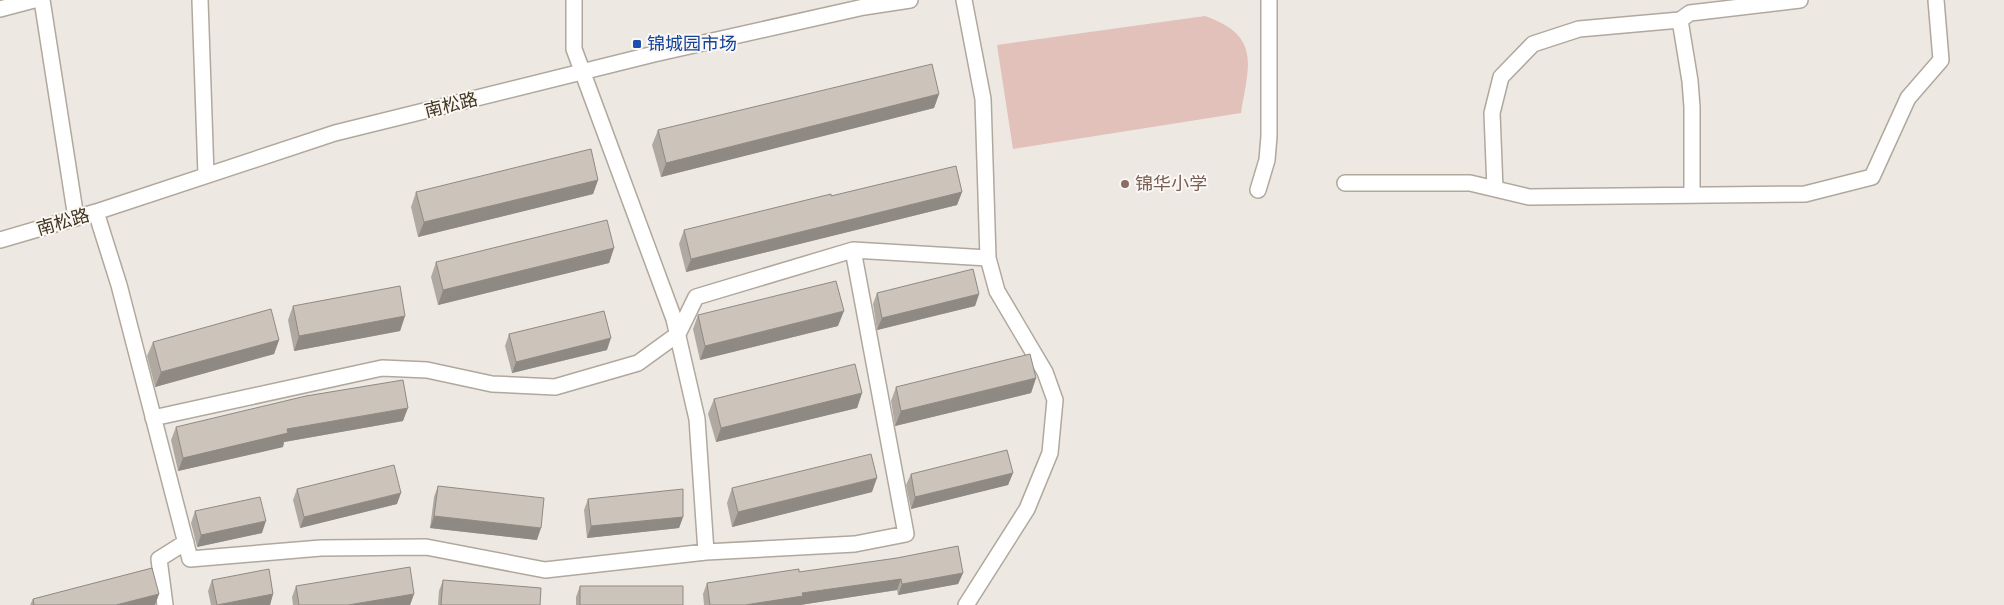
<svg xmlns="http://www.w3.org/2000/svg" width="2004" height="605" font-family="Figtree,'Noto Sans SC',sans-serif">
<rect width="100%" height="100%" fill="#eee8e3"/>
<path fill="#e1c1ba" d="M1205 16C1261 36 1249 64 1241 113L1013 149 997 45Z"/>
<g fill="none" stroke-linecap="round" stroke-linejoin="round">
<defs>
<path id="minor" d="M42 0 76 218
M200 0 206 175
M574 0V49L674 319 697 419 706 552
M964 0 983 99 988 258 997 291 1045 372 1055 400 1050 453 1027 509 966 605
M0 9 34 0
M1680 20 1690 81 1692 107V195
M1345 183H1470L1529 197 1805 194 1872 177 1908 98 1941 60 1936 0
M1495 189 1492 113 1501 77 1533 44 1579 29 1680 20 1690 13 1800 0
M1258 190 1267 160 1269 136V0
M96 212 119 285 190 559 321 548 426 547 545 570 706 552 855 544 906 534 853 250 988 258
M0 240 96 212 335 133 654 54 864 7 910 0
M153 418 382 368 427 370 492 384 555 387 638 363 678 334 696 297 853 250
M165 605 159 559 186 542"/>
</defs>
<use href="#minor" stroke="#b0a89d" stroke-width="18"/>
<use href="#minor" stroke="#fff" stroke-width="15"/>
</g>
<path fill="#afa9a1" d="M939 94 934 108 661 177 652 145 658 130Z
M598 180 593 194 418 237 411 207 416 192Z
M962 192 957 205 686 272 679 244 684 230 831 196Z
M614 248 609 263 438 305 431 277 436 262Z
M877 293 979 294 975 306 877 330 873 304Z
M293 306 405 316 400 331 294 351 288 320Z
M698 315 838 326 700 360 693 329Z
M509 334 607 350 512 373 505 346Z
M279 340 274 354 155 387 147 356 153 342Z
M1036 378 1031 393 895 426 891 401 896 387Z
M862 393 857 408 716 442 708 414 714 399Z
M403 421 284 442 283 447 178 471 171 440 176 427Z
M1013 473 1008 485 911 509 906 485 911 474Z
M438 486 537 540 430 528 434 497Z
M732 488 872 492 732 527 727 503Z
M297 489 397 504 300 528 293 500Z
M588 499 683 517 679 528 587 538 584 510Z
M195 511 262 533 197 547 191 523Z
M799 572 963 573 958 584 898 595 897 590 800 605H704L703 594 707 583Z
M212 580 273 594 270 605H211L208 591Z
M443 580 540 605H438L439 591Z
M296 586 414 594 410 605H293L292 597Z
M580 586 683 605H576V597Z
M159 594 155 605H30L33 599Z"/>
<path fill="#8f8983" d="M939 94 934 108 661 177 666 163Z
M598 180 593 194 418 237 424 222Z
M962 192 957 205 686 272 691 259Z
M614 248 609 263 438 305 443 290Z
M979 294 975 306 877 330 882 318Z
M844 311 838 326 700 360 705 346Z
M405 316 400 331 294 351 299 336Z
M611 338 607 350 512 373 516 362Z
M279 340 274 354 155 387 161 372Z
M1036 378 1031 393 895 426 901 411Z
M862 393 857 408 716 442 721 428Z
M408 408 403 421 284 442 283 447 178 471 183 458 287 429Z
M1013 473 1008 485 911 509 915 497Z
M877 478 872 492 732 527 738 512Z
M401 493 397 504 300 528 304 517Z
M434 516 541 528 537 540 430 528Z
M683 517 679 528 587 538 591 526Z
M266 521 262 533 197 547 201 535Z
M963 573 958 584 898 595 902 584Z
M901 579 897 590 800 605H745L802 593Z
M159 594 155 605H116Z
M273 594 270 605H218Z
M414 594 410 605H348Z"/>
<path fill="#ccc4bb" stroke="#8f8983" d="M932 64 939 94 666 163 658 130Z
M591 149 598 180 424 222 416 192Z
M956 166 962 192 691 259 684 230 831 194V196Z
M607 220 614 248 443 290 436 262Z
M973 269 979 294 882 318 877 293Z
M836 281 844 311 705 346 698 315Z
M400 286 405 316 299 336 293 306Z
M271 309 279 340 161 372 153 342Z
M604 311 611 338 516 362 509 334Z
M1030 354 1036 378 901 411 896 387Z
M855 364 862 393 721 428 714 399Z
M403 380 408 408 287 429 288 433 183 458 176 427 306 396Z
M1007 450 1013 473 915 497 911 474Z
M871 454 877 478 738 512 732 488Z
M394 465 401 493 304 517 297 489Z
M438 486 544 498 541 528 434 516Z
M683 489V517L591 526 588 499Z
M260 497 266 521 201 535 195 511Z
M958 546 963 573 902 584 901 579 802 593 803 596 745 605H710L707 583 799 569V572L897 558Z
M410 567 414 594 348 605H299L296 586Z
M152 568 159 594 116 605H34L33 599Z
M269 569 273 594 217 605 212 580Z
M443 580 541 588 540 605H441Z
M580 586H683V605H580Z"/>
<rect fill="#1a4fb4" stroke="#faf7f4" stroke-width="2" x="632" y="39" width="10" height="10" rx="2.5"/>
<circle fill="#8d6e63" stroke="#faf7f4" stroke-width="2" cx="1125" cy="184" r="5"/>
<g text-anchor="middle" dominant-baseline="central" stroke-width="4" stroke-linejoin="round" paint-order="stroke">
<g font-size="18" fill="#164399" stroke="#faf7f4" text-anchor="start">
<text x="647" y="44">锦城园市场</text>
</g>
<g font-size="18" fill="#423620" stroke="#faf7f4">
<text transform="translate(451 105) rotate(-14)">南松路</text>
<text transform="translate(63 222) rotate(-16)">南松路</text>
</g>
<g font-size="18" fill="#785e54" stroke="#faf7f4" text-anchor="start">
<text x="1135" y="184">锦华小学</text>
</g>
</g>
</svg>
